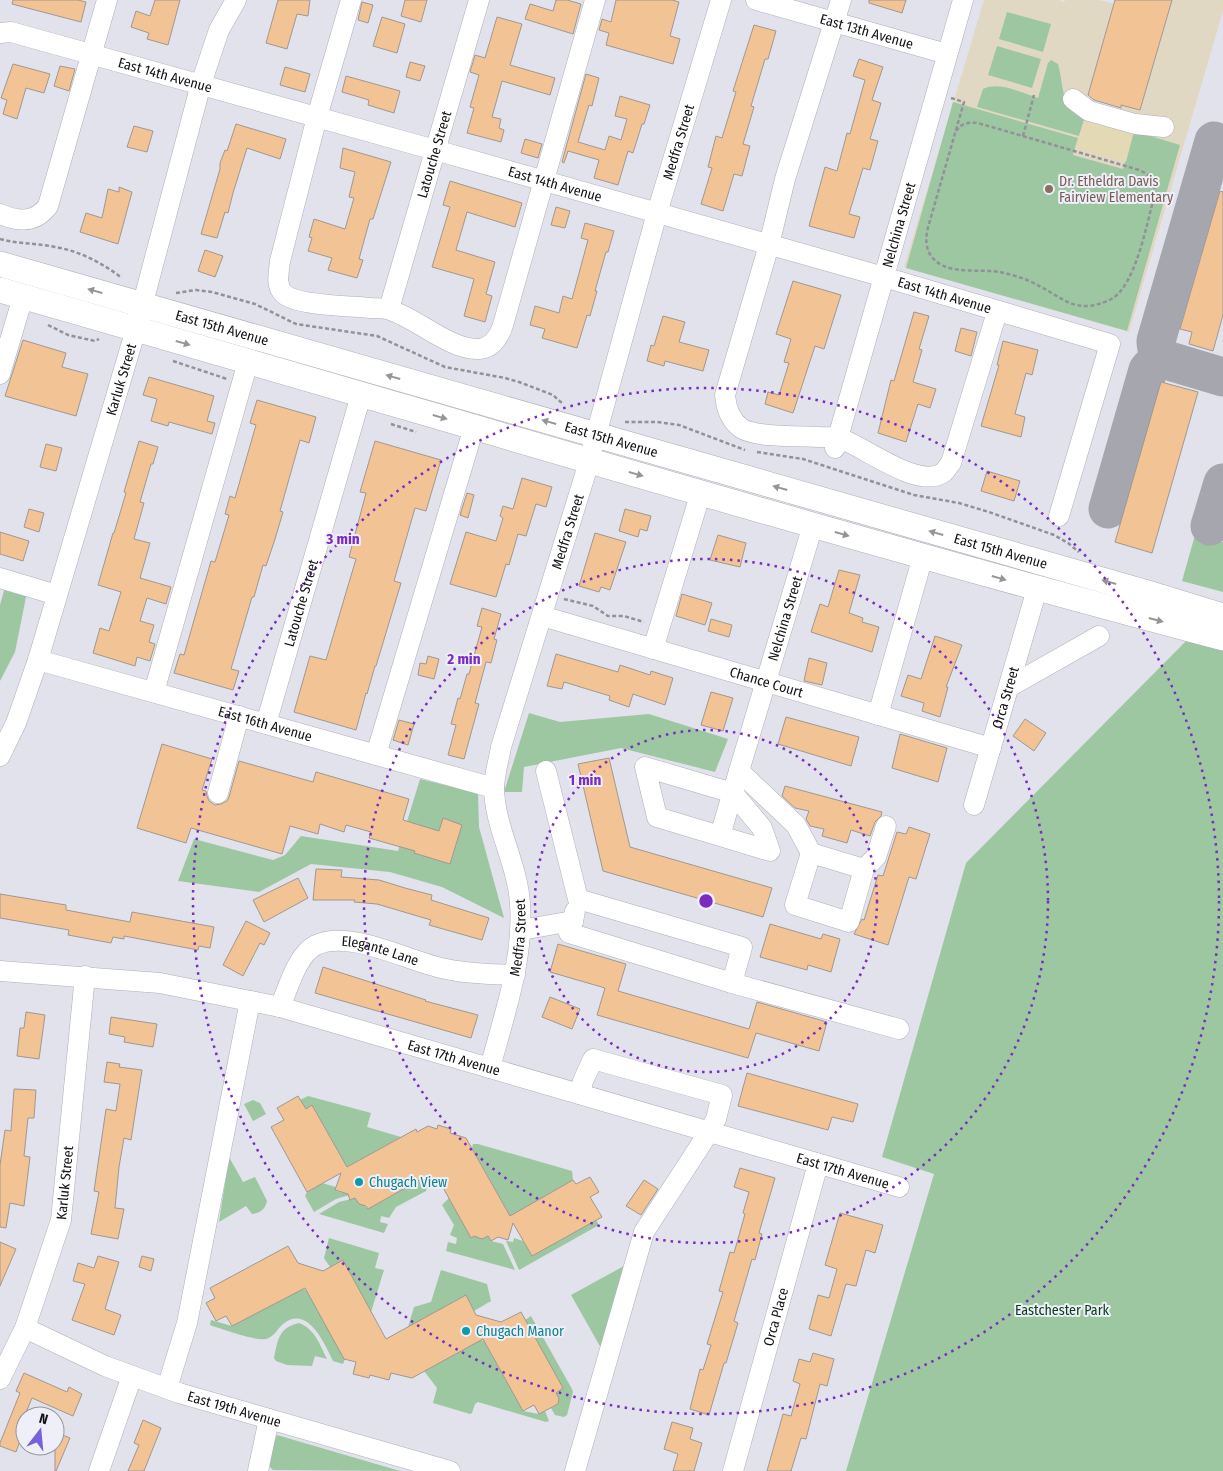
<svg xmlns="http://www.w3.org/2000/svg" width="1223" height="1471" font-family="'Fira Sans Condensed',sans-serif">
<rect width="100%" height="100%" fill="#e1e2ec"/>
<path fill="#e1d8c3" d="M984 0H1059L1064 2 1065 0H1099L1114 4 1086 101 1120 110 1121 105 1140 110 1172 0H1223V11L1129 332 904 267Z"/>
<path fill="#9dc7a1" d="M1007 12 1051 24 1043 52 999 39Z
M997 46 1041 59 1032 88 988 75Z
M1051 60 1058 64C1065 90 1058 100 1085 117L1079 136 977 107 983 89C999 81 1022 93 1038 98L1048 63Z
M953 102 1078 138 1073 155 1123 169 1134 131 1180 145 1127 331 906 268Z
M1195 535 1223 542V592L1182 581Z
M5 587 27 592 15 652 0 681V605Z
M1190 637 1223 646V1471H846L934 1174 882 1157 966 863Z
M529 713 560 722 649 714 728 739 715 772 621 748 524 767 522 792H504Z
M420 779 478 793 479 827 504 918 442 887 390 872 311 864 259 892 178 881 194 839 273 860 285 855 301 836 398 851Z
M308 1096 371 1113 367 1127 401 1137 347 1167 312 1106 306 1109 300 1100Z
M253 1100 260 1103 266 1114 253 1121 244 1104Z
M473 1144H478L572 1171 573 1180 510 1216 472 1148Z
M229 1157 243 1182 255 1177 267 1201C265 1209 261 1213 252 1214L246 1206 219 1222Z
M427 1176 429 1180 426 1191 396 1207 389 1218 381 1216 380 1222 388 1224 384 1233 319 1214 339 1202 355 1198 368 1209Z
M322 1183 336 1187V1191L343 1193 344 1189 353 1194 336 1199 314 1212 305 1196 307 1192Z
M449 1198 471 1238 474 1236 482 1239 488 1236 491 1241 503 1244 515 1270 446 1251 448 1242 456 1244 457 1238 450 1235 454 1225 442 1205Z
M596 1220 599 1225 519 1270 506 1241 513 1242 514 1238 523 1241 532 1256Z
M329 1238 379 1253 375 1268 384 1270 371 1312 343 1260 330 1267 324 1258Z
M624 1266 601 1348 571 1295Z
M441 1270 487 1284 491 1301 474 1311 466 1296 408 1327 414 1307 431 1302Z
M303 1289 306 1290 345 1359 343 1364 333 1361C325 1345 308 1304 283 1324 277 1329 274 1337 266 1339 255 1341 222 1329 210 1325L211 1320 232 1326Z
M531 1316 572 1389 573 1392 567 1415 564 1417 555 1415 551 1408 558 1404 559 1398 556 1393 563 1388 525 1320Z
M299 1323C315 1329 320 1345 327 1359L315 1356 312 1366 287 1365 276 1361 274 1358C278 1340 278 1328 299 1323Z
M480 1340 484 1341 523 1411 539 1414 545 1411 549 1421 546 1422 478 1402 475 1404 472 1413 470 1414 433 1403 437 1388 424 1371Z
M277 1435 400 1471 273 1470C263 1462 273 1446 277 1435Z"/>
<path fill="#e3d9b4" d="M1085 117 1134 131 1126 162 1075 148Z"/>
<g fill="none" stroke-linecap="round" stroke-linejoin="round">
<path stroke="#a5a6ae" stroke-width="39" d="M1214 141 1156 341C1156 350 1159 355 1166 360L1223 377
M1108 509 1148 370C1153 363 1158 361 1166 360
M1210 526 1223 483"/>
</g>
<path fill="#f2c395" stroke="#9f9891" d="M13 0H78L86 2 81 22 12 4Z
M155 0H180L168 45 147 39 149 33 131 27 136 11 150 16Z
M278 0H310L308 16 297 14 287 49 266 43Z
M405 0H427L421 22 401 16Z
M556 0H567L581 4 573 34 525 19 530 4 553 11Z
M616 0H672L679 2 670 36 680 39 673 64 606 45 609 33 599 30 602 19 611 22Z
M869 0H906L902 13 869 3Z
M1115 0H1172L1140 110 1121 105V108L1094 100 1088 95Z
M362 2 373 5 368 23 358 20Z
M382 17 405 24 397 53 373 46Z
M497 17 522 24 510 65 555 78 550 95 502 81 492 117 501 119 499 128 504 130 501 142 467 133 474 108 470 107 479 75 470 72 475 55 485 58Z
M754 25 776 31 768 59H765L751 106 754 107 743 144 750 146 742 176 734 174 723 211 701 204 712 168 708 167 716 136 722 138 736 92 733 91Z
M859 59 883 67 872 100 881 103 870 139 878 141 870 170 863 168 849 214 860 217 854 238 809 226 825 167 837 171 847 133 850 134 865 80 853 76Z
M410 62 425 66 420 81 406 77Z
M13 64 50 74 44 93 26 88 17 119 3 114 7 100 1 98Z
M60 66 75 69 69 91 54 86Z
M285 67 310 74 305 92 280 85Z
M586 74 599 78 592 106 589 105 578 142 605 150 609 136 621 140 627 119 615 116 620 96 650 105 644 124H642L633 153 628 151 618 185 594 178 599 160 568 151 564 163 562 162Z
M346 76 400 91 394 113 368 105 369 100 342 92Z
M236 124 286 139 280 159 247 148 233 193 228 213 225 212 217 238 201 234 220 169V163L225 150 227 151Z
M134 126 153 131 147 152 127 147Z
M525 139 542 144 538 158 521 153Z
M343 148 391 162 373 219H370L359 259 363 260 357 278 328 270 332 258 308 251 312 238 309 237 314 219 345 229 354 198 349 197 355 172 340 168Z
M450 181 522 203 515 227 467 212 456 250 495 262 486 294 492 296 485 322 464 316 474 279 432 267 450 207 443 205Z
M119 187 132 192 118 244 80 232 86 213 102 218 108 189 119 192Z
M1220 191 1223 192V315L1213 351 1189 344 1192 332 1180 329Z
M556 207 570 211 565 228 551 225Z
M585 223 614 231 608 252H606L595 291H597L590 316 587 315 577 348 542 338 545 329 530 325 535 306 559 313 563 296 572 299 588 240 581 238Z
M205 250 223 256 215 277 198 271Z
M793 281 841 295 824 349 815 346 793 413 765 404 768 392 779 395 789 363 784 362 791 339 776 334Z
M914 312 929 316 919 349 922 350 913 382 936 389 930 408 918 404 906 442 878 433 891 380 894 381Z
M663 316 685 322 679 342 709 350 703 371 665 361 664 366 647 361 651 345 654 346Z
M961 328 977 332 971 356 955 351Z
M23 340 66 353 62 367 88 374 76 416 5 396Z
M1003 341 1038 350 1032 375 1026 373 1015 414 1025 417 1021 437 981 426 999 365H997Z
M149 377 214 396 207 421 215 423 212 434 169 422 168 426 151 421 157 399 143 395Z
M1161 382 1198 392 1152 553 1115 542Z
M257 400 316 417 309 443 300 440 280 511 283 512 275 539 266 566 263 565 254 597H252L231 669 239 671 233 690 174 673 180 654 184 655 211 561 215 562 229 515 225 514 230 496 235 498 256 425 250 423Z
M139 441 158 447 153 464H151L140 502 144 503 134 539 150 543 140 578 171 587 166 604 147 598 140 621 154 625 149 642 155 644 150 661 137 657 135 666 93 653 100 628 109 631 121 592 98 585 113 533H114L126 493 124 492Z
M375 441 441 460 426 511 415 508 394 581 401 583 376 666H375L367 694 366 693 356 730 294 712 310 656 326 660 356 559 349 557 366 493 360 492Z
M46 444 62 448 56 471 40 467Z
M987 471 1020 481 1014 501 981 491Z
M522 478 552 487 546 507 536 504 526 536 518 534 509 565 506 564 496 597 450 584 466 532 496 541 503 518 500 516 503 506 513 509Z
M467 493 474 495 468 518 460 515Z
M29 509 44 513 39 532 24 527Z
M625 509 651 516 647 531 640 529 638 537 619 531Z
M0 532 29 541 23 561 0 554Z
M595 533 626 542 610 590 601 587 599 592 579 586Z
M718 535 746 543 740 567 710 560Z
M839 570 860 575 849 613 863 618 862 622 879 627 872 652 811 632 820 604 828 607Z
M682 594 712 603 705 625 676 616Z
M482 608 501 614 494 639 497 640 491 663 486 662 475 703 479 704 464 759 448 755 456 725 451 724 458 698 460 699 467 674H469L482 627 477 626Z
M711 619 732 625 729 637 708 631Z
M935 636 962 645 946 687H948L940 717 922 711 924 703 901 696 908 675 921 679Z
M556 654 618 672 620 665 650 675 651 671 673 678 665 705 633 694 629 707 609 700 610 696 564 682 562 689 547 686Z
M428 656 439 659 434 679 418 675 420 663 426 664Z
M809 658 827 663 822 685 804 681Z
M711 692 733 698 723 731 701 725Z
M786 717 859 737 851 766 778 744Z
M1025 719 1046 733 1034 751 1013 736Z
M399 720 414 724 408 745 393 740Z
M900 734 947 748 938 782 892 768Z
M162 744 212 759 202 790 206 791 207 796 209 801 215 805 221 804 227 801 229 797 239 761 313 782 316 772 409 799 403 820 439 831 443 818 462 825 450 864 414 853 415 851 369 838 371 832 346 825 344 832 320 824 318 834 290 826 282 854 191 828 186 843 137 828Z
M609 758 630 847 772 888 763 917 603 871 578 764Z
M785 786 882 812 881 816 875 822 870 836 851 830 847 843 822 836 824 829 810 826 806 819 809 811 795 808 782 796Z
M909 827 930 834 916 879 909 877 888 945 854 934 862 919 864 920 878 875 883 876 897 832 906 834Z
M316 869 342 870 341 877 379 880 405 888 432 895 431 900 489 918 482 940 429 925 431 920 377 904 354 902 355 900H313Z
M298 878 308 898 264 922 253 900Z
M0 894 66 905V910L130 922 132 912 214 927 210 948 199 946 198 950 124 936V939L113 937 111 943 68 935 69 930 0 918Z
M246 921 270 933 264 945 260 943 243 976 223 965Z
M770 924 821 939 823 934 840 939 831 972 808 965 807 970 760 957Z
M558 944 626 964 618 991 749 1029 757 1002 827 1022 819 1051 756 1033 748 1058 597 1015 605 988 550 972Z
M323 967 426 1000 425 1001 478 1015 471 1038 315 993Z
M550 997 580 1009 572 1029 542 1017Z
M26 1012 45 1015 39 1059 17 1056 20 1028H24Z
M111 1017 157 1024 153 1047 124 1042 125 1037 109 1034Z
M107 1062 120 1064 119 1067 142 1070 131 1140 124 1138 119 1167 115 1208 124 1209 118 1239 91 1234 99 1192 94 1191 106 1109 116 1111 120 1084 104 1082Z
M747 1073 858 1104 853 1122 832 1117 828 1130 738 1106Z
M14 1089 36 1090 34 1118H28L24 1156 30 1157 24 1206 10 1203 6 1228 0 1227V1165L5 1130 11 1131Z
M298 1096 306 1109 312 1105 347 1167 416 1129 417 1132 428 1126 437 1129 438 1125 451 1129 450 1133 466 1138 510 1216 573 1180 576 1184 590 1177 599 1192 590 1197 602 1217 532 1256 513 1223 508 1240 498 1237 491 1241 488 1236 482 1239 474 1236 471 1238 441 1184 423 1178 368 1209 366 1206 359 1204 355 1198 350 1200 348 1194 335 1190 341 1173 307 1192 271 1127 284 1120 277 1108Z
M740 1168 775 1178 759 1233 762 1234 755 1260 752 1259 734 1321 738 1323 726 1363H724L709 1415 690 1409 700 1369 703 1370 711 1345 707 1344 723 1292 719 1291 730 1252 734 1253 745 1214 743 1213 749 1192 734 1187Z
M644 1180 658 1189 641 1215 626 1206Z
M840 1213 883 1225 875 1253 866 1250 856 1286 846 1284 831 1336 809 1329 818 1295 829 1298 837 1269 825 1265Z
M0 1242 16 1249 0 1286Z
M288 1246 298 1263 323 1271 343 1260 386 1339 466 1295 476 1315 501 1322 521 1312 563 1388 556 1393 559 1398 558 1404 539 1414 534 1405 523 1411 483 1339 412 1378 391 1373 389 1380 370 1375 369 1378 353 1374 356 1362 344 1359 305 1288 232 1326 226 1316 216 1321 206 1303 215 1298 210 1288Z
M98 1256 119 1262 105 1309 121 1315 114 1335 72 1320 85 1284 73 1281 78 1263 94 1268Z
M142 1256 154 1259 151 1271 139 1267Z
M813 1353 834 1359 827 1386 820 1384 806 1439 801 1438 791 1471H767L783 1414 791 1416 800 1384 793 1381 799 1359 810 1362Z
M24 1373 67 1392 69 1387 82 1394 73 1416 32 1398 25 1415V1443L20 1441 16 1452 0 1446V1443L20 1393 16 1391Z
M143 1420 161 1428 144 1471H128L139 1445 134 1443Z
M672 1422 693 1428 690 1439 702 1443 694 1471H673L678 1454 664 1449Z
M55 1432 70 1438 56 1471H55Z"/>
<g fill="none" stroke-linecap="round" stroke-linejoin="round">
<defs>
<g id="minor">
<path d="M351 0 317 117 280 261C279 272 275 286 284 294 298 306 351 306 371 308 377 308 384 308 390 310 416 318 449 349 477 349 492 349 499 337 503 325L595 0"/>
<path id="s1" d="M756 0 947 54"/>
<path d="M841 0 785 179 769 245 725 395C726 407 730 420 741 428 756 438 801 436 820 437 826 437 833 437 839 438 864 446 919 491 944 472 946 470 949 465 951 463L997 312"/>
<path id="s2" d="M0 33 11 32 435 150 884 277 1110 344 1059 516"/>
<path d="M1073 99 1089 111 1135 124 1164 127"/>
<path d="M0 214C18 222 35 223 48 206L107 0"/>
<path id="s3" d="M389 309 479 0"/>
<path d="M0 374 23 297"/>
<path id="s4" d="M835 448 963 0"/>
<path d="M0 578 57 595"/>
<path id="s5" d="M542 616 991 748"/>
<path d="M653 649 701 492"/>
<path id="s6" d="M38 660 494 788"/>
<path d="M1009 687 1099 636"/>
<path d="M154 692 248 362"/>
<path d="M878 715 923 556"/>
<path id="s7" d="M266 724 361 395"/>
<path d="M376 755 474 427"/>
<path id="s8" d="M0 756 16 723 38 660 136 329 201 84 219 30 236 0"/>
<path d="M546 771 578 899 742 947 732 983 899 1029"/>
<path d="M739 771 796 825 811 853 795 905 849 922 864 869 811 853"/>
<path d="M218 793 239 716"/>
<path id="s9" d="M974 805 1037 589"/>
<path id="s10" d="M720 836 770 851 762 828 733 793 645 767 657 817 720 836 739 771 813 525"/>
<path d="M864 869 876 857 886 826"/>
<path d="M573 921 569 933 732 983"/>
<path d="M521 930 573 921 575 911"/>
<path id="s11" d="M0 971 160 983 280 1007 899 1187"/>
<path id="s12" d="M280 1007C288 989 297 954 316 945 351 929 409 962 446 969 468 974 491 974 515 975"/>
<path id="s13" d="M490 1068C504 1015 524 960 520 904 518 865 495 828 494 789 494 775 499 760 501 747L585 475 657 213 721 0"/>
<path id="s14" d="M25 1328 105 1366 179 1393 450 1471"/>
<path id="s15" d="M0 1379 25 1328 61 1220 85 976"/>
<path d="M167 1388 187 1323 250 1001"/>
<path d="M99 1471 132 1376"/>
<path d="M258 1471 269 1419"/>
<path d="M575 1471 644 1232 709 1132 716 1119 722 1095 593 1059 583 1081 580 1094"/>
<path id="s16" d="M733 1471 818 1164"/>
</g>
<g id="major">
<path id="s17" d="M0 264 1151 594 1223 616"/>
<path d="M0 290C408 406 813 530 1223 638"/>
</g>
</defs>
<use href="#minor" stroke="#aeafb8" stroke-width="21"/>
<use href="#major" stroke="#aeafb8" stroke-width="26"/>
<path stroke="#919199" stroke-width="2.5" stroke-dasharray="4 2.5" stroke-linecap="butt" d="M951 98 964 102 929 224C925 237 924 252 937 262 951 274 982 269 1000 272 1013 275 1028 279 1039 286 1052 292 1063 302 1077 305 1089 308 1103 304 1113 298 1136 283 1147 223 1154 197 1157 181 1150 174 1136 169L978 123C968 122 962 123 956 131
M1023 136 1034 95
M0 239C18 244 36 243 55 247 80 251 102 263 122 278
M176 293 196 290 212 292 255 304 296 324 377 336 445 367 505 378 519 382 553 395 563 404
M48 325 68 335 95 341 99 339
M173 361 227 379
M625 422H657L679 425 745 450
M391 424 416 432
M757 452 803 459 914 495 959 503 989 512 1054 535 1068 543 1079 552
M564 599 593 606 608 616H624L644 622"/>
<use href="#minor" stroke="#fff" stroke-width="20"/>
<use href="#major" stroke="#fff" stroke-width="25"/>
</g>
<defs><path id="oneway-solid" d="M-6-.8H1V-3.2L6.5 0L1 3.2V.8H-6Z" transform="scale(1.25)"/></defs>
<g fill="#959596">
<use href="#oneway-solid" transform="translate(95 291) rotate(-164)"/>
<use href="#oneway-solid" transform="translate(183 343) rotate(16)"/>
<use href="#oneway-solid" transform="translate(393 377) rotate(-164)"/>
<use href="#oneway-solid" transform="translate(440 417) rotate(16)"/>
<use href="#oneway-solid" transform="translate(549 422) rotate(-164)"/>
<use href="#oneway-solid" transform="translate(636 474) rotate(16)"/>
<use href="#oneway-solid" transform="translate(780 488) rotate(-164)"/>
<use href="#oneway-solid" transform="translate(936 533) rotate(-164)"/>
<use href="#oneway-solid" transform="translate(842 534) rotate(16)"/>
<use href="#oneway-solid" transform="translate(999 578) rotate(16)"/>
<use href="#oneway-solid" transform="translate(1109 582) rotate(-164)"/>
<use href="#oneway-solid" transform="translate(1156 620) rotate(15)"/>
</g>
<g fill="none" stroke="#7b2cbf" stroke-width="2.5" stroke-dasharray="2.5 5">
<circle cx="706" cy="901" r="171"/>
<circle cx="706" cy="901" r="342"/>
<circle cx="706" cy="901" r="513"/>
</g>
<circle fill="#8d6e63" stroke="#eeeff9" stroke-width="2" cx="1049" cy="189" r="5"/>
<g fill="#0f9aa8" stroke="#eeeff9" stroke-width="2">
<circle cx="359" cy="1182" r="5"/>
<circle cx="466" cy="1331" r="5"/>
</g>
<g text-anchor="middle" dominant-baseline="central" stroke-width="4" stroke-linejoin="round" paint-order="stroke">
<g font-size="14" fill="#131316" stroke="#eeeff9">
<text stroke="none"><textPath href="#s1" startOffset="115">East 13th Avenue</textPath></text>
<text stroke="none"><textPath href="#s2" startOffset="171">East 14th Avenue</textPath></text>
<text stroke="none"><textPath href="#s13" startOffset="959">Medfra Street</textPath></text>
<text stroke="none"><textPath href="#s3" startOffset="161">Latouche Street</textPath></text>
<text stroke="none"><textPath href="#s2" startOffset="576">East 14th Avenue</textPath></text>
<text stroke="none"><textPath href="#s4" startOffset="232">Nelchina Street</textPath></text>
<text stroke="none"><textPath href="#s2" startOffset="981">East 14th Avenue</textPath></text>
<text stroke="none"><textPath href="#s17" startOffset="231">East 15th Avenue</textPath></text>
<text stroke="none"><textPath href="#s8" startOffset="396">Karluk Street</textPath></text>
<text stroke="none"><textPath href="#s17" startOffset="636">East 15th Avenue</textPath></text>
<text stroke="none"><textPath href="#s13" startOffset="554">Medfra Street</textPath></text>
<text stroke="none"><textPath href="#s17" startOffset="1041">East 15th Avenue</textPath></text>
<text stroke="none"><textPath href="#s7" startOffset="126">Latouche Street</textPath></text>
<text stroke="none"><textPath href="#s10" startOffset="558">Nelchina Street</textPath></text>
<text stroke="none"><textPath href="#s5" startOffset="234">Chance Court</textPath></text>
<text stroke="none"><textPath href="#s9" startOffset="112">Orca Street</textPath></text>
<text stroke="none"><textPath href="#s6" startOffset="236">East 16th Avenue</textPath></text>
<text stroke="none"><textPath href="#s13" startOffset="134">Medfra Street</textPath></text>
<text stroke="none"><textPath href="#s12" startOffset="139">Elegante Lane</textPath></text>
<text stroke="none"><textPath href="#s11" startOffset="464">East 17th Avenue</textPath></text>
<text stroke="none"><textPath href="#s11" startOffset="869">East 17th Avenue</textPath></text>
<text stroke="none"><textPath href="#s15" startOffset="208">Karluk Street</textPath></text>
<text stroke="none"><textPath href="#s16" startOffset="160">Orca Place</textPath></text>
<text stroke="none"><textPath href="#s14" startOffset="225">East 19th Avenue</textPath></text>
</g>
<g font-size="14" fill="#785e54" stroke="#eeeff9" text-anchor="start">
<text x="1059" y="181">Dr. Etheldra Davis<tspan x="1059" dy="16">Fairview Elementary</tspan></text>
</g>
<g font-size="14" fill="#0d838f" stroke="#eeeff9" text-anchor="start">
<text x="369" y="1182">Chugach View</text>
<text x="476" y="1331">Chugach Manor</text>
</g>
<g font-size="14" fill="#0b4219" stroke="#eeeff9">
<text x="1062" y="1310">Eastchester Park</text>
</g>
</g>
<circle cx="706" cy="901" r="8" fill="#7b2cbf" stroke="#eeeff9" stroke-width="2.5"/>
<g font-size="15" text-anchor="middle" font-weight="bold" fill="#7b2cbf" stroke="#eeeff9" stroke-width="4" stroke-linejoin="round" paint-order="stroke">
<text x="343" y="544">3 min</text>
<text x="464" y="664">2 min</text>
<text x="585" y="785">1 min</text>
</g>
<g transform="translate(40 1431) rotate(16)"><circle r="24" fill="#eeeff9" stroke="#96979e"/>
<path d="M0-4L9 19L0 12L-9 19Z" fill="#7960db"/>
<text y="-8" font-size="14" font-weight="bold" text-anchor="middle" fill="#131316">N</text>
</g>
</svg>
